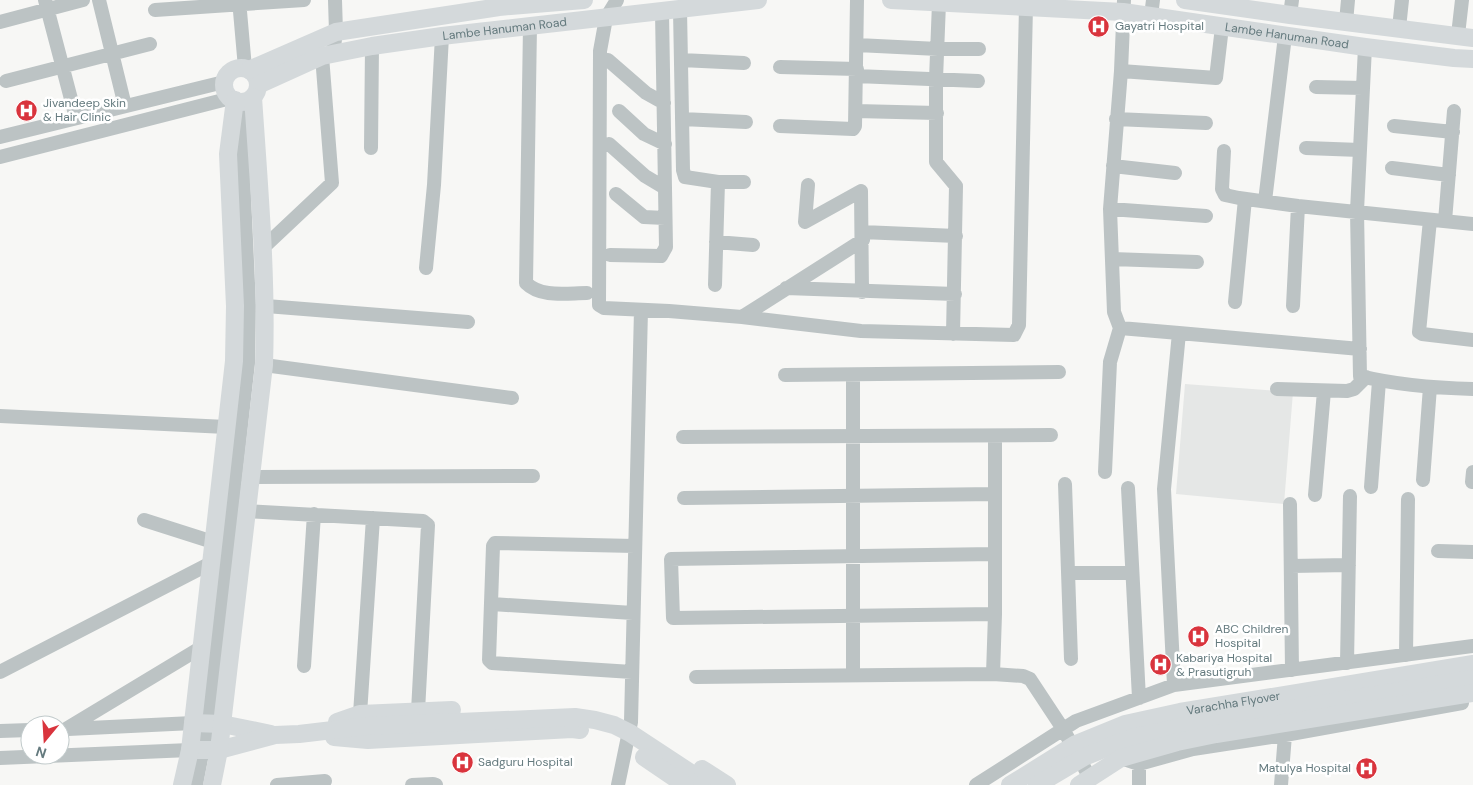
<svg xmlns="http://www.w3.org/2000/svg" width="1473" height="785" font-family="'DM Sans',sans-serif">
<rect width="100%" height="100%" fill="#f7f7f5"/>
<path fill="#e5e7e6" d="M1185 384 1293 392 1284 504 1176 494Z"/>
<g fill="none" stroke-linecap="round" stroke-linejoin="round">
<path stroke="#bcc3c4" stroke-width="14" d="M45 0 76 118
M99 0 125 106
M239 0 245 68
M617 0 606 18 600 51 599 305 604 308 669 311 742 317 861 331 1014 335 1019 325 1026 6
M1124 0 1121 71 1110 209 1114 312 1120 328 1179 333 1164 489 1174 685
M939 3 936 79V162L956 186 953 334
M155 10 304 0
M680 10 683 170 685 177 718 182H744
M1290 15 1292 0
M1151 16 1153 0
M0 22 83 0
M1346 22 1348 0
M530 26 526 283C541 298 567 293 587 293
M1399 28 1402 0
M1458 35 1462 0
M857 45 938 49H979
M1365 47 1357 211 1360 376C1397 385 1435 388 1473 389
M333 54 336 32 335 0
M608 60 646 93 664 103
M681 60 744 63
M780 67 857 69
M1121 71 1216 78 1222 27
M856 76 978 81
M6 81 150 44
M1316 87 1363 88
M619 111 644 134 665 144
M856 111 937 113
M682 119 746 122
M1116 119 1206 123
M780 126 853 129 855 126 857 0
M1394 126 1453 132
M0 137 224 82
M609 144 645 176 665 188
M371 148 372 46
M1306 148 1360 150
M1224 151 1222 189 1225 195 1239 198 1298 206 1473 224
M0 157 231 98
M1113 166 1175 173
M1392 168 1449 175
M808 185 805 222 861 191 862 292
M616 194 644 217 665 218
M1265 201 1285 36
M1110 209 1206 216
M1430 220 1419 332 1422 334 1473 340
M1445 221 1454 111
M862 232 956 236
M716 242 753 245
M264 247 332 183 322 56
M610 255 661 256 666 247 662 12
M1112 259 1197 262
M426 268 434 185 442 36
M715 285 718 182
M786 288 955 294
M1235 302 1245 199
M266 306 468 322
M1293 306 1298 206
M742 317 863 240
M1179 333 1360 349
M264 365 512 398
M785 375 1059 372
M853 375V675
M1277 389 1347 391 1354 389 1366 377
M0 416 226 427
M683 437 1051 435
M1105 472 1110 362 1120 328
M251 477 533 476
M1423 480 1430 387
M1472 482 1473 472
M1065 484 1071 659
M1371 487 1379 381
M1128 488 1139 698
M1315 495 1324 391
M684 498 995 494
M1290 504 1292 670
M247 511 423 521 428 525 418 711
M144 520 213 542
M1438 551 1473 552
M994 554 671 559 673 618 995 614
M1291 566 1349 565
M1068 573H1132
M492 604 633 613
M1406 655 1408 499
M1347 663 1350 496
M304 666 314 514
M0 672 211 563
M632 672 492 663 489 660 493 546 495 543 635 546
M993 674 995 614V436
M696 677 993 674 1023 676 1030 679 1063 729 1090 778
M360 714 373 518
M66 729 202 647
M68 729 193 723
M0 731 30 730
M0 758 190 750
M1121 758 1139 764 1193 749 1285 735 1462 703
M196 785 208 723 248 363 249 305 242 152 244 101
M277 785 325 781
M412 785 433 784 436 785
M618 785 631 722 641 310
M976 785 1076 721 1174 685 1473 646
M1139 785V764
M1281 785 1285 735"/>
<g stroke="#d4d9db" stroke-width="18">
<path id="s1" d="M891 0 1123 12 1365 47 1454 58 1473 59"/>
<path d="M1185 0 1290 15 1473 38"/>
<circle cx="241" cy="85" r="17"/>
<path d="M249 70 336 32 499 7 584 0"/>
<path id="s2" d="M258 85 322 56 372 46 442 36 758 0"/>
<path d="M337 722 360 714 452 710"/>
<path d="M193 723 222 724 271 734"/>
<path d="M334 737 368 740 572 729 580 730"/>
<path d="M190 750H219L275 735 299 734 367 726 575 717 595 720 614 725 630 733 709 785"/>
<path d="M644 757 685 785"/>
<path d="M702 769 727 785"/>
<path d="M182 785 190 750 193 723 234 361 235 306 228 154 235 100"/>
<path d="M212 785 219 750 264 365C267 275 259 187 253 97"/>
<path id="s3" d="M1010 785 1076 744 1125 724 1180 712 1473 664"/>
<path d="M1037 785 1084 757 1131 738 1181 727 1473 679"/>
<path d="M1079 785 1121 758 1177 742 1216 734 1473 693"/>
</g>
</g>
<defs>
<symbol id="hospital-disc" viewBox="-11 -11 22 22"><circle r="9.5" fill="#d9343d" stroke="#fff"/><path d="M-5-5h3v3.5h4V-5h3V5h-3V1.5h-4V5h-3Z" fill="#fff"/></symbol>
</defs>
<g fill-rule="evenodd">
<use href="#hospital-disc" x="1086" y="14" width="25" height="25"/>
<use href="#hospital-disc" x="14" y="98" width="25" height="25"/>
<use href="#hospital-disc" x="1186" y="624" width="25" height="25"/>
<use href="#hospital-disc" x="1148" y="652" width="25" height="25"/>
<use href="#hospital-disc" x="450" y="750" width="25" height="25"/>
<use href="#hospital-disc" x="1354" y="756" width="25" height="25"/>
</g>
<g text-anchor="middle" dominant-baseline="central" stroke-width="5" stroke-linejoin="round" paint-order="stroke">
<g font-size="12" fill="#647a7e" stroke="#fff" text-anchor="start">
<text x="1115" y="26">Gayatri Hospital</text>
<text x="43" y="103">Jivandeep Skin<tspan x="43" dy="14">&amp; Hair Clinic</tspan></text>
<text x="1215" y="629">ABC Children<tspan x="1215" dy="14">Hospital</tspan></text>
<text x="1176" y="658">Kabariya Hospital<tspan x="1176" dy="14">&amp; Prasutigruh</tspan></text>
<text x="478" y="762">Sadguru Hospital</text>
<text x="1351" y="768" text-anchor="end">Matulya Hospital</text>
</g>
<g font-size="12" fill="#647a7e" stroke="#fff">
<text stroke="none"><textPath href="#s2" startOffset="255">Lambe Hanuman Road</textPath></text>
<text stroke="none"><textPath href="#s1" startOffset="398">Lambe Hanuman Road</textPath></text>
<text stroke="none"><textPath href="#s3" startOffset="241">Varachha Flyover</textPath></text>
</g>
</g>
<g transform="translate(45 740) rotate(198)"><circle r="24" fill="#ffffff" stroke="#c1cacb"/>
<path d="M0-4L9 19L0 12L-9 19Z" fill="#d9343d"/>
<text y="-8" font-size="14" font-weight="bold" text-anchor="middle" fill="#647a7e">N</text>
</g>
</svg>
